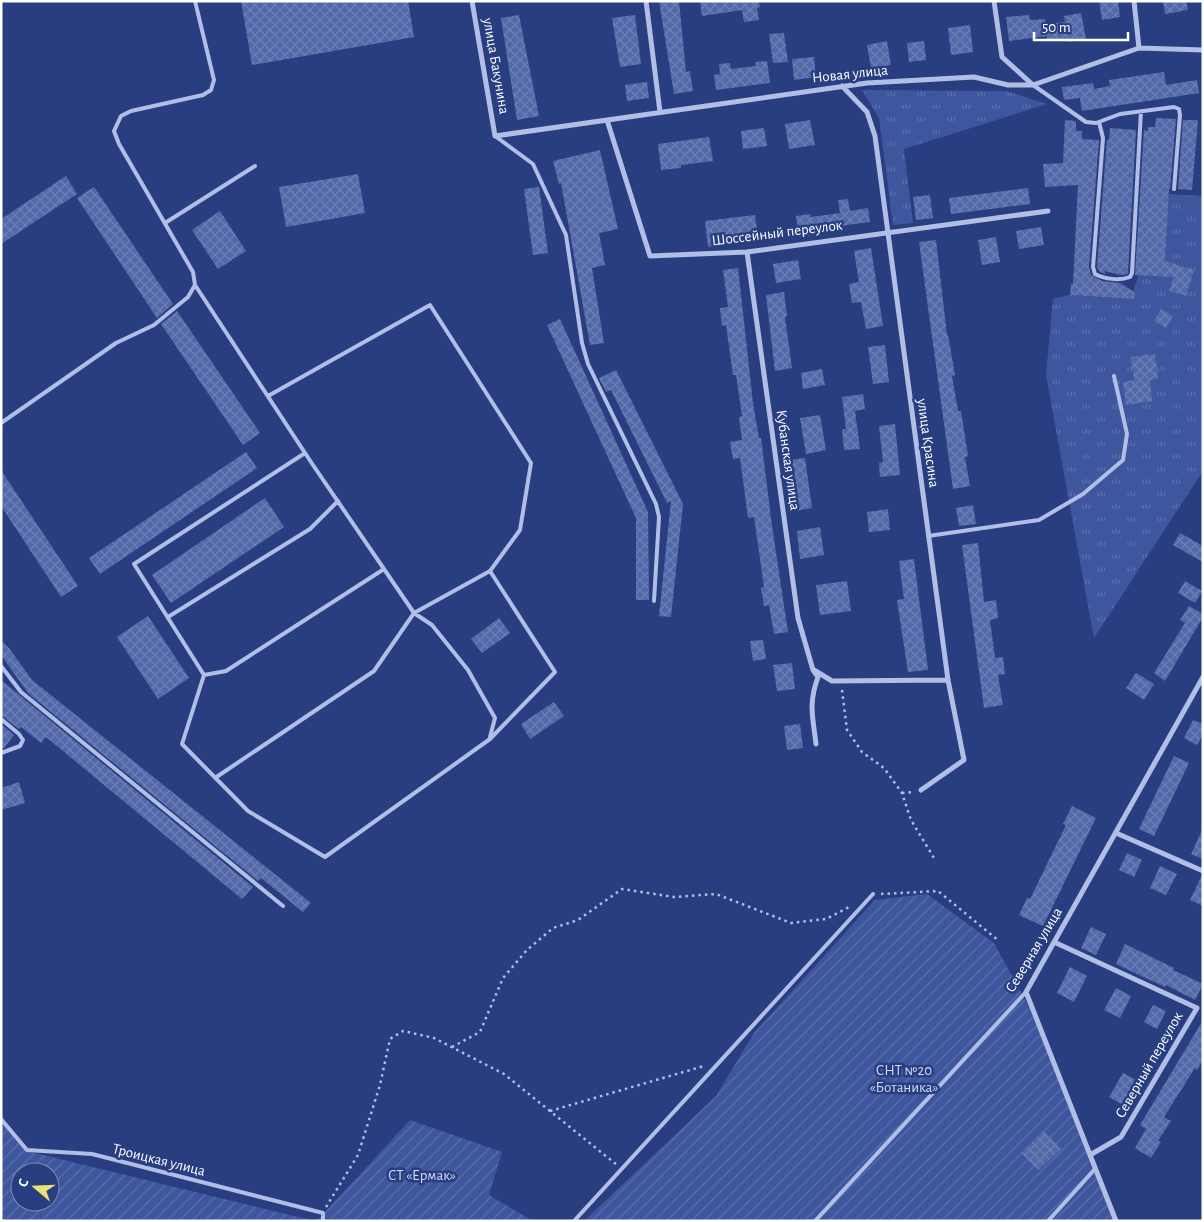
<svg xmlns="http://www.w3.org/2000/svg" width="1204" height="1222" font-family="'Alegreya Sans',sans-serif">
<defs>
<pattern id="grass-tufts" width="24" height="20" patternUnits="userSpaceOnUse" patternTransform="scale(1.25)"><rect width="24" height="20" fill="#3e569d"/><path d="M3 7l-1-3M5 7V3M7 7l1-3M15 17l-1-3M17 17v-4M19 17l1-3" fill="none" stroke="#5b6fac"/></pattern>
<pattern id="garden-furrows" width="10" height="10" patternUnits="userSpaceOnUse" patternTransform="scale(1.25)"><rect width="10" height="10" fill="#3e569d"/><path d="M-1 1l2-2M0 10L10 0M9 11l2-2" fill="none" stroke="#5b6fac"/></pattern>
<pattern id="building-cross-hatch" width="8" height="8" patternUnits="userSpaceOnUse" patternTransform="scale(1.25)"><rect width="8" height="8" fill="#5268a8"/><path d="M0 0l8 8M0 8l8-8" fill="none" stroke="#6c7fb5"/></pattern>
</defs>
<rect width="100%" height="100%" fill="#293e80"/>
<path fill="url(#grass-tufts)" d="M862 90 1007 91 1047 104 904 149 913 223 893 225 879 118Z
M1169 194 1203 196V471L1094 638 1046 375 1053 299 1070 295 1133 299 1134 288Z"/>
<path fill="url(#garden-furrows)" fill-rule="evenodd" d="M927 894 994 943 1028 1005 1119 1221H584L716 1096 754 1033 875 900Z
M410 1120 502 1152 489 1195 533 1221H317Z
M1 1121 31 1152 315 1221H1ZM20 1172H50V1202H20Z"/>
<path fill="url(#building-cross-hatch)" d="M241 1H408L414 37 252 65Z
M659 1H679L686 72 690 71 693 91 674 94Z
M700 1H759L760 7 757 8 759 20 744 22 742 10 702 16Z
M1099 1H1118L1120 17 1102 20Z
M1163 1H1186L1188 10 1165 14Z
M1081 13 1086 39 1068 42V39L1047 41V36L1009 41 1006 17 1029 15 1030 20 1045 19 1046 24 1065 22 1064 16Z
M519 15 539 116 517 120 501 18Z
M635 15 641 64 620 67 612 18Z
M970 25 973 52 951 55 948 28Z
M784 33 788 62 773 63 769 34Z
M887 41 891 65 871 68 867 45Z
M924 41 926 60 909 62 907 43Z
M814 57 816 77 794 80 792 59Z
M767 61 770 83 716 90 714 75 720 74 719 64 730 63 731 69 756 66 755 62Z
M1164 72 1166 85 1197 80 1199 93 1082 111 1080 98 1064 100 1062 87 1093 83 1094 89 1110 86 1109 80Z
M647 82 649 98 627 101 625 85Z
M1156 118 1176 119 1170 189 1169 188 1165 261 1194 270 1186 296 1169 291 1174 277 1135 275 1144 130 1148 131V127H1155Z
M810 120 815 145 789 149 785 124Z
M1065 120 1076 121V131H1082V139L1099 140 1089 267 1091 275 1102 281 1120 283 1134 292V299L1070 295 1071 284H1073L1078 185 1045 187 1043 164 1063 163Z
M1183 120H1198L1192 190 1178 189Z
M764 128 767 146 743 149 741 131Z
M1110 128 1136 130 1128 272 1127 274 1121 275 1104 271 1106 274 1100 272 1097 267 1107 140H1109Z
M709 137 713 161 681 165V168L661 170 658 144Z
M600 150 618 229 599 233 605 265 592 268 604 343 590 345 561 183 559 184 553 161Z
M358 174 365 213 286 227 279 187Z
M66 176 77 194 1 244V219Z
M94 187 173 304 157 318 77 198Z
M539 187 548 253 533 255 524 189Z
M1028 188 1030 204 951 214 949 198Z
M930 195 933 218 916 220 913 197Z
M848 199 850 211 868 208 870 222 832 227 833 232 799 237 796 216 810 214 811 217 840 213 838 200Z
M220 211 246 251 218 269 192 230Z
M755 215 757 231 751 232 752 241 708 247 705 221Z
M1041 227 1044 245 1019 249 1016 231Z
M996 237 1000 262 982 265 978 240Z
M936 240 947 335H948L955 375 952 376 958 411H961L968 456 965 457 970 486 953 489 919 242Z
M871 248 883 326 866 329 861 302 852 303 849 284 859 282 854 251Z
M798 260 801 279 776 283 773 264Z
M738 268 753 403 759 438H761L772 526 788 632 774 634 769 605 764 606 761 588 764 587 754 517 748 518 740 458 733 459 730 442 742 440 739 417 742 416 736 375H733L726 325 722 326 720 308 728 307 723 270Z
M784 292 787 316 785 317 792 368 775 371 766 295Z
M1161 309 1173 316 1166 328 1154 321Z
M177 311 260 433 243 445 161 324Z
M560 319 648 512 649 600H636V518L547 325Z
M885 345 889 382 873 384 868 347Z
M1155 354 1158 379 1150 380 1152 401 1126 405 1123 382 1134 380 1131 357Z
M822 369 825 385 803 389 801 373Z
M616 370 683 504 671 617 659 616 671 501 667 503 611 390 606 392 599 378Z
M863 394 865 409 855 411 860 449 844 450 842 429H846L842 397Z
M820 415 826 450 806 454 800 418Z
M895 424 900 475 880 477 879 463 883 462 879 426Z
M246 452 257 468 100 574 89 558Z
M805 458 812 508 795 511 787 460Z
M1 470 78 586 61 597 1 506Z
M265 498 284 527 171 603 152 575Z
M973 505 976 524 959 526 956 508Z
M888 509 890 530 869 532 867 512Z
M820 527 824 555 800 559 797 531Z
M1180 533 1203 546V562L1173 545Z
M978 543 984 602 996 600 998 618 990 620 995 658 1003 657 1005 674 998 675 1003 705 984 708 962 545Z
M914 559 928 670 908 672 897 600 904 599 899 561Z
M847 581 851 611 820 615 816 585Z
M1185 581 1202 591 1195 603 1178 593Z
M1189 606 1203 614V617L1165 681 1154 673 1185 623 1180 620Z
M148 616 189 678 158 699 117 637Z
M499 618 510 633 482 653 471 639Z
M763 640 766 659 753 661 750 641Z
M1 641 9 648 32 680 311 903 303 912 261 878 258 881 28 693 1 655Z
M792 663 795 689 777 691 773 665Z
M1136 673 1154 684 1144 700 1126 688Z
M1 680 253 887 242 899 46 737 41 743 21 727 19 729 1 715Z
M554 702 564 716 530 739 521 724Z
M1193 720 1203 724V734L1197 745 1184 738Z
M1 724 14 735 4 748 1 749Z
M800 724 803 748 787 750 784 726Z
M1174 756 1189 763 1154 836 1139 829Z
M19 782 25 803 1 810V788Z
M1072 806 1096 818 1043 926 1019 915 1027 898 1030 899 1066 825 1063 824Z
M1203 828V859L1191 854Z
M1127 853 1142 860 1134 877 1119 870Z
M1160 866 1177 874 1166 895 1150 888Z
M1202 875H1203V906L1190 900Z
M1091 927 1106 934 1096 955 1081 948Z
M1125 944 1174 968 1173 970 1203 984 1195 1000 1166 985 1165 987 1116 964Z
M1070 967 1087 976 1074 1002 1057 993Z
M1116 988 1131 996 1120 1018 1104 1010Z
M1153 1005 1166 1011 1157 1029 1144 1022Z
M1203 1020V1060L1197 1070 1195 1068 1164 1117 1171 1121 1158 1141 1161 1142 1151 1158 1135 1148 1146 1129 1140 1125Z
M1123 1073 1140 1082 1126 1107 1109 1097Z
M1044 1131 1061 1149 1038 1170 1021 1153Z"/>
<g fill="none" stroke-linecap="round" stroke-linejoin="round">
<path stroke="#b1bee5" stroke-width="2.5" stroke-dasharray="2.5 4" stroke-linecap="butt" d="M842 690 847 730 862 752 884 768 902 793 911 820 934 858
M902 793 913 792
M881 894 938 891 999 941
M452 1047 480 1032 503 978 527 950 553 928 578 920 622 889 674 897 716 894 791 923 826 919 851 906
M550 1111 704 1066
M326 1207 358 1155 380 1085 390 1039 403 1031 434 1038 504 1074 617 1165"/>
<path stroke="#b1bee5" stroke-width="4" d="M1033 85 1086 122 1096 123 1120 114 1174 107 1179 109 1180 115 1174 189
M1099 122 1103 138 1093 267 1095 274C1104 279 1120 281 1130 277L1132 273 1141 111
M495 136 533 164 566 235 582 343 588 364 656 504 659 517 654 601
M165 223 255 166
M195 285 305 453 313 465 414 613 490 571 555 672 490 739 325 857 248 811 182 744 204 675 134 564 305 453
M269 397 268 396 430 305 531 463 520 530 490 571
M1 423 116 343 154 325 188 297 195 285 193 272 119 144 114 131 121 116 131 111 203 95 211 90 214 80 195 1
M928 536 1039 520 1083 494 1123 460 1127 434 1114 376
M168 617 310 529 338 501
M1 666 21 692 283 906
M204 675 226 671 384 569
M1 719 19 734 23 740 20 746 1 753
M215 778 374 671 414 613 432 625 468 670 495 718 490 737
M1 1119 27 1150 92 1154 323 1213V1221
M574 1221 873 894
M815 1221 1026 992
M1048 1221 1095 1169"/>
<path stroke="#b1bee5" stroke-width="5" d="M472 1 495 136 867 83 974 77 1008 85H1033L1139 48 1203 50
M646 1 660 112
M994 1 1002 57 1033 85
M1134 1 1139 48
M842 86 867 112 875 136 948 680 964 760 921 790
M607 120 650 256 747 252 1048 211
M747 252 798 618 813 670 818 677C808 704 813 718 816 744
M814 670 832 681 948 680
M1116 833 1203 871
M1054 942 1197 1008 1121 1137 1090 1155
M1116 1221 1026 992 1203 677"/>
</g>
<g text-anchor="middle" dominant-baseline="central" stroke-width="5" stroke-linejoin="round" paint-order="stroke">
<g font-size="15" fill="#fff" stroke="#293e80">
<text transform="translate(496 66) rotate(80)">улица Бакунина</text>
<text transform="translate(850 74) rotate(-6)">Новая улица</text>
<text transform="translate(777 233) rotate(-7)">Шоссейный переулок</text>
<text transform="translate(928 443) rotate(82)">улица Красина</text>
<text transform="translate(788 460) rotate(82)">Кубанская улица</text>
<text transform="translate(1034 950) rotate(-59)">Северная улица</text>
<text transform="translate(1149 1065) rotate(-60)">Северный переулок</text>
<text transform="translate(159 1160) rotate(14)">Троицкая улица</text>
</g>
<g font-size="15" fill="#d3dcf4" stroke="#293e80">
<text x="904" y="1070">СНТ №20<tspan x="904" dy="17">«Ботаника»</tspan></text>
<text x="422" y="1175">СТ «Ермак»</text>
</g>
</g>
<rect width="1204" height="1222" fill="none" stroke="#ffffff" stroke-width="5"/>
<g transform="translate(35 1187) rotate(289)"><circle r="24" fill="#293e80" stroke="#7f8bb3"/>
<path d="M0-4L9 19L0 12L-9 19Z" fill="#ece178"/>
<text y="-8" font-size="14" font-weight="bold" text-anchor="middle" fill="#ffffff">С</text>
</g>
<path d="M1034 32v8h94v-8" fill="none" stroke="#ffffff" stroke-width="2.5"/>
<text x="1042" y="32" font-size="15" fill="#ffffff" stroke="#293e80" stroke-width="4" paint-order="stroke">50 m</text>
</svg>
